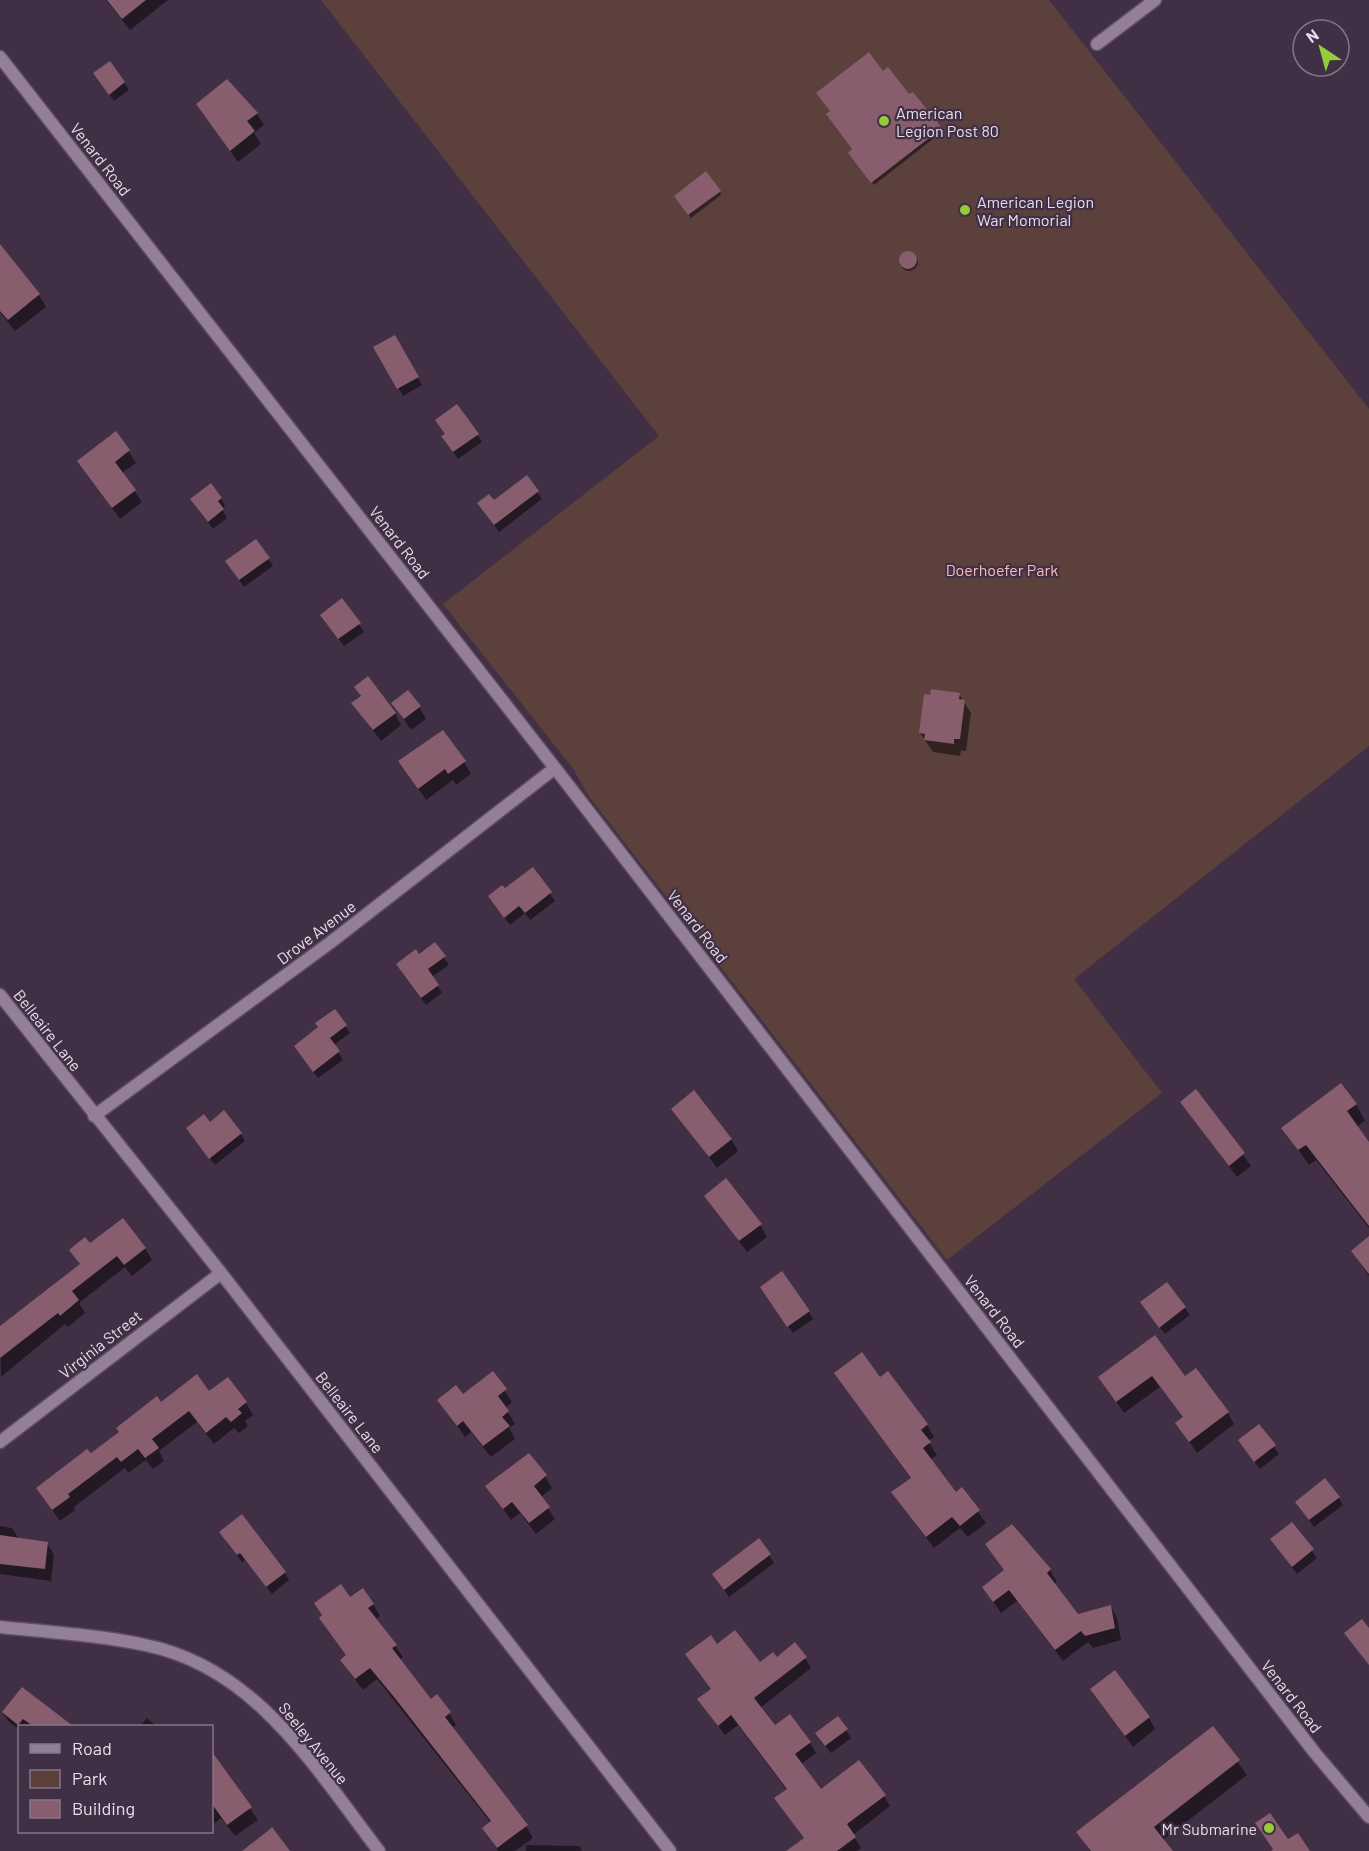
<svg xmlns="http://www.w3.org/2000/svg" width="1369" height="1851" font-family="Barlow,sans-serif">
<rect width="100%" height="100%" fill="#413045"/>
<path fill="#5b403c" d="M321 0H1049L1369 409V746L1074 979 1162 1093 947 1260 587 794 574 770 443 604 659 436Z"/>
<path fill="#0007" d="M106 0H168L130 30Z
M883 73 909 97 913 94 942 132 874 185 852 156Z
M95 74 124 82 129 90 114 101Z
M257 114 264 125 254 133 261 144 238 162 205 116Z
M720 192 721 195 691 218 678 200Z
M900 262a9 9 0 1 1 18 0a9 9 0 1 1-18 0Z
M0 262 39 295 46 307 15 331 0 312Z
M395 337 422 385 403 396 375 348Z
M116 433 136 463 122 473 142 502 120 519 79 462Z
M477 434 482 442 458 459 448 444Z
M527 478 542 499 499 532 484 511Z
M221 498 225 506 222 509 227 518 213 529 196 507Z
M269 559 273 566 244 587 231 569Z
M342 600 364 632 344 646 326 623Z
M356 687 395 713 401 725 381 741 353 703 361 697Z
M959 694 971 713 966 751 961 750 960 756 933 752 920 733Z
M393 703 419 707 426 719 411 730Z
M400 761 464 762 471 774 456 785 453 780 426 800Z
M532 869 555 901 530 920 525 913 510 925 494 904 505 891Z
M435 944 449 965 432 977 442 993 426 1005 402 972Z
M345 1026 350 1033 334 1045 343 1060 318 1078 300 1054Z
M1196 1091 1251 1166 1237 1177 1182 1102Z
M1356 1104 1365 1121 1356 1127 1369 1144V1228L1316 1160 1309 1165 1283 1128Z
M673 1109 731 1139 738 1151 717 1168Z
M209 1124 241 1134 245 1141 215 1165 192 1136Z
M706 1196 760 1225 767 1237 747 1252Z
M1369 1238V1276L1353 1251Z
M89 1245 145 1248 152 1260 132 1276 125 1267 79 1303 85 1313 68 1327 65 1324 1 1377 0 1328 80 1265 71 1250Z
M1167 1284 1190 1315 1165 1334 1146 1310Z
M766 1295 809 1312 813 1319 793 1333Z
M1155 1337 1185 1378 1228 1413 1234 1424 1197 1453 1177 1424 1184 1418 1160 1387 1124 1413 1100 1377Z
M493 1373 512 1402 505 1408 515 1424 509 1428 515 1439 491 1457 471 1432 465 1437 439 1400 463 1396Z
M836 1373 879 1379 927 1425 934 1437 928 1441 937 1455 930 1460 956 1494 962 1489 986 1523 968 1537 960 1528 934 1548 893 1493 911 1479Z
M209 1393 246 1403 253 1415 245 1421 248 1426 239 1433 234 1428 214 1444 197 1422 159 1451 164 1461 153 1469 146 1460 128 1473 125 1468 74 1507 75 1510 60 1521 45 1500 38 1488 90 1455 161 1404Z
M1259 1426 1279 1454 1260 1469 1239 1441Z
M545 1476 552 1488 541 1497 555 1519 536 1534 520 1513 511 1520 487 1486Z
M1338 1497 1343 1505 1314 1527 1297 1503Z
M1292 1524 1317 1558 1297 1574 1272 1540Z
M0 1526 12 1528 19 1539 47 1543 54 1555 51 1581 0 1574Z
M1012 1526 1050 1570 1057 1582 1054 1584 1077 1616 1111 1606 1117 1618 1121 1640 1093 1648 1088 1642 1063 1661 1017 1601 1001 1613 984 1588 1005 1571Z
M225 1540 285 1573 289 1580 272 1594 245 1560 242 1562Z
M759 1540 774 1563 729 1597 714 1575Z
M350 1599 373 1604 380 1616 376 1619 403 1657 399 1660 431 1701 449 1713 456 1725 452 1728 526 1826 533 1838 515 1851H498L484 1828 491 1823 377 1679 363 1690 349 1672 342 1661 347 1656 316 1604Z
M717 1646 759 1664 777 1659 805 1658 811 1668 760 1708 775 1727 789 1716 810 1743 816 1753 801 1764 821 1791 884 1796 890 1806 853 1835 861 1848 857 1851H790L805 1840 776 1799 787 1790 738 1725 725 1735 699 1700 712 1690 687 1655Z
M22 1689 71 1726H20V1730L9 1722 3 1713Z
M1092 1689 1149 1718 1155 1729 1133 1747Z
M147 1718 157 1726H140Z
M838 1718 851 1738 831 1753 821 1741Z
M1213 1728 1247 1775 1163 1840 1171 1851H1090L1078 1832Z
M212 1755 258 1820 235 1836 221 1818 212 1825Z
M526 1845 579 1846 582 1851H526Z"/>
<path fill="#885d6e" d="M107 0H146L122 19Z
M869 52 883 71 888 67 909 94 913 92 942 128 871 183 848 153 852 149 826 114 830 111 816 93Z
M110 61 125 82 109 95 93 73Z
M227 79 258 113 247 121 255 131 230 151 196 104Z
M706 171 721 191 688 215 674 196Z
M0 244 40 294 8 320 0 311Z
M899 260a9 9 0 1 1 18 0a9 9 0 1 1-18 0Z
M395 335 419 377 397 389 373 347Z
M457 404 479 434 453 452 441 436 445 434 435 420Z
M116 431 130 450 115 462 136 490 112 508 77 461Z
M527 475 539 491 494 525 477 503 489 494 494 500Z
M211 483 222 498 218 501 224 509 208 522 190 499Z
M256 539 270 558 239 580 225 561Z
M342 598 361 623 338 639 320 615Z
M368 676 396 713 373 730 351 703 361 696 354 687Z
M931 689 960 693 959 699 965 700 960 739H954V744L924 740 925 734 919 733 924 694 930 695Z
M408 690 421 706 404 719 391 703Z
M443 730 466 761 448 774 445 769 418 789 398 761Z
M533 867 552 892 525 913 519 906 504 918 488 896 502 885 505 888Z
M435 942 446 956 428 969 439 985 421 998 396 964 416 949 419 954Z
M335 1009 347 1025 330 1038 340 1051 313 1072 294 1046 318 1027 315 1023Z
M1341 1083 1357 1104 1347 1111 1369 1142V1226L1306 1145 1298 1150 1281 1128Z
M1196 1089 1245 1153 1229 1166 1180 1102Z
M694 1090 732 1139 709 1157 671 1109Z
M224 1110 242 1133 209 1159 186 1128 204 1114 210 1122Z
M726 1178 762 1224 739 1241 704 1196Z
M123 1218 146 1248 124 1265 117 1256 72 1291 79 1300 60 1316 58 1313 0 1358V1326L80 1264 69 1250 85 1237 90 1243Z
M1369 1236V1274L1351 1251Z
M782 1271 810 1311 787 1327 760 1287Z
M1167 1282 1186 1307 1159 1328 1140 1302Z
M1155 1335 1185 1376 1196 1368 1229 1412 1189 1442 1175 1423 1183 1417 1152 1376 1116 1402 1098 1377Z
M862 1352 880 1377 888 1371 928 1424 921 1430 931 1442 923 1448 956 1492 962 1487 980 1510 960 1526 952 1517 926 1537 891 1492 911 1478 834 1373Z
M493 1371 507 1389 498 1396 509 1411 502 1417 510 1426 483 1446 463 1421 457 1426 437 1400 456 1385 463 1394Z
M197 1374 209 1391 228 1377 247 1402 238 1409 242 1413 231 1422 226 1417 206 1433 189 1411 152 1439 159 1448 145 1458 138 1449 121 1462 117 1457 68 1494 70 1497 52 1510 36 1488 87 1449 91 1453 119 1432 116 1428 157 1396 161 1402Z
M1259 1424 1276 1445 1254 1462 1238 1440Z
M529 1453 547 1475 534 1486 550 1507 529 1523 512 1502 503 1509 485 1486Z
M1325 1478 1340 1497 1309 1520 1295 1502Z
M242 1514 286 1572 266 1587 240 1553 237 1555 219 1532Z
M1292 1522 1314 1549 1292 1567 1270 1539Z
M1012 1524 1051 1569 1047 1573 1078 1614 1111 1605 1115 1628 1085 1636 1081 1631 1055 1650 1009 1590 993 1602 982 1587 1004 1570 985 1544Z
M0 1535 48 1542 45 1569 0 1564Z
M759 1538 771 1554 724 1590 712 1574Z
M341 1584 350 1597 363 1588 374 1604 368 1608 397 1645 392 1648 431 1699 437 1694 451 1712 445 1717 528 1825 497 1848 482 1828 491 1821 394 1697 370 1668 355 1679 340 1660 346 1655 319 1618 322 1615 314 1603Z
M1362 1619 1369 1628V1665L1344 1633Z
M735 1630 760 1662 773 1652 777 1657 795 1642 807 1657 754 1698 775 1725 790 1714 811 1742 795 1754 821 1789 859 1760 886 1795 847 1824 856 1837 837 1851H786L804 1838 774 1798 787 1789 731 1715 718 1726 697 1699 711 1689 685 1654 711 1635 717 1644Z
M1115 1670 1150 1717 1125 1736 1090 1689Z
M22 1687 73 1726H33L23 1719 18 1725 2 1712Z
M838 1716 848 1729 825 1746 815 1733Z
M1213 1726 1240 1760 1154 1827 1173 1851H1091L1076 1832Z
M212 1752 252 1807 227 1825 212 1804Z
M1270 1813 1288 1839 1298 1833 1310 1851H1271L1273 1849 1255 1823Z
M272 1827 290 1851H242L269 1830Z"/>
<g fill="none" stroke-linecap="round" stroke-linejoin="round">
<defs>
<path id="street" d="M1097 44 1155 0
M0 57 555 768 1315 1753 1369 1817
M0 995 221 1273 670 1851
M94 1116 331 942 555 768
M0 1442 221 1273
M0 1627C48 1632 98 1635 145 1645 256 1667 315 1768 379 1851"/>
</defs>
<use href="#street" stroke="#5e4e60" stroke-width="15"/>
<use href="#street" stroke="#937f97" stroke-width="12"/>
</g>
<g fill="#94cc3c" stroke="#413045" stroke-width="2">
<circle cx="884" cy="121" r="6"/>
<circle cx="965" cy="210" r="6"/>
<circle cx="1269" cy="1828" r="6"/>
</g>
<g text-anchor="middle" dominant-baseline="central" stroke-width="4.5" stroke-linejoin="round" paint-order="stroke">
<g font-size="16" fill="#e8ddea" stroke="#413045" text-anchor="start">
<text x="896" y="112">American<tspan x="896" dy="18">Legion Post 80</tspan></text>
<text x="977" y="201">American Legion<tspan x="977" dy="18">War Momorial</tspan></text>
<text x="1257" y="1828" text-anchor="end">Mr Submarine</text>
</g>
<g font-size="16" fill="#e8ddea" stroke="#413045">
<text transform="translate(101 159) rotate(52)">Venard Road</text>
<text transform="translate(400 542) rotate(52)">Venard Road</text>
<text transform="translate(698 926) rotate(52)">Venard Road</text>
<text transform="translate(316 932) rotate(-37)">Drove Avenue</text>
<text transform="translate(48 1030) rotate(52)">Belleaire Lane</text>
<text transform="translate(995 1311) rotate(52)">Venard Road</text>
<text transform="translate(100 1344) rotate(-38)">Virginia Street</text>
<text transform="translate(350 1412) rotate(52)">Belleaire Lane</text>
<text transform="translate(1292 1696) rotate(52)">Venard Road</text>
<text transform="translate(314 1743) rotate(51)">Seeley Avenue</text>
</g>
<g font-size="16" fill="#fbbeb5" stroke="#413045">
<text x="1002" y="569">Doerhoefer Park</text>
</g>
</g>
<rect x="18" y="1725" width="195" height="108" fill="#413045" stroke="#847587" stroke-width="1.5"/>
<rect x="30" y="1744" width="30" height="9" fill="#937f97" stroke="#847587" stroke-width="1.5"/>
<text x="72" y="1755" font-size="18" fill="#e8ddea">Road</text>
<rect x="30" y="1770" width="30" height="18" fill="#5b403c" stroke="#847587" stroke-width="1.5"/>
<text x="72" y="1785" font-size="18" fill="#e8ddea">Park</text>
<rect x="30" y="1800" width="30" height="18" fill="#885d6e" stroke="#847587" stroke-width="1.5"/>
<text x="72" y="1815" font-size="18" fill="#e8ddea">Building</text>
<g transform="translate(1321 48) rotate(324)"><circle r="28" fill="#413045" stroke="#847587" stroke-width="1.5"/>
<path d="M0-4.5L10 22L0 15L-10 22Z" fill="#94cc3c"/>
<text y="-9" font-size="16" font-weight="bold" text-anchor="middle" fill="#e8ddea">N</text>
</g>
</svg>
